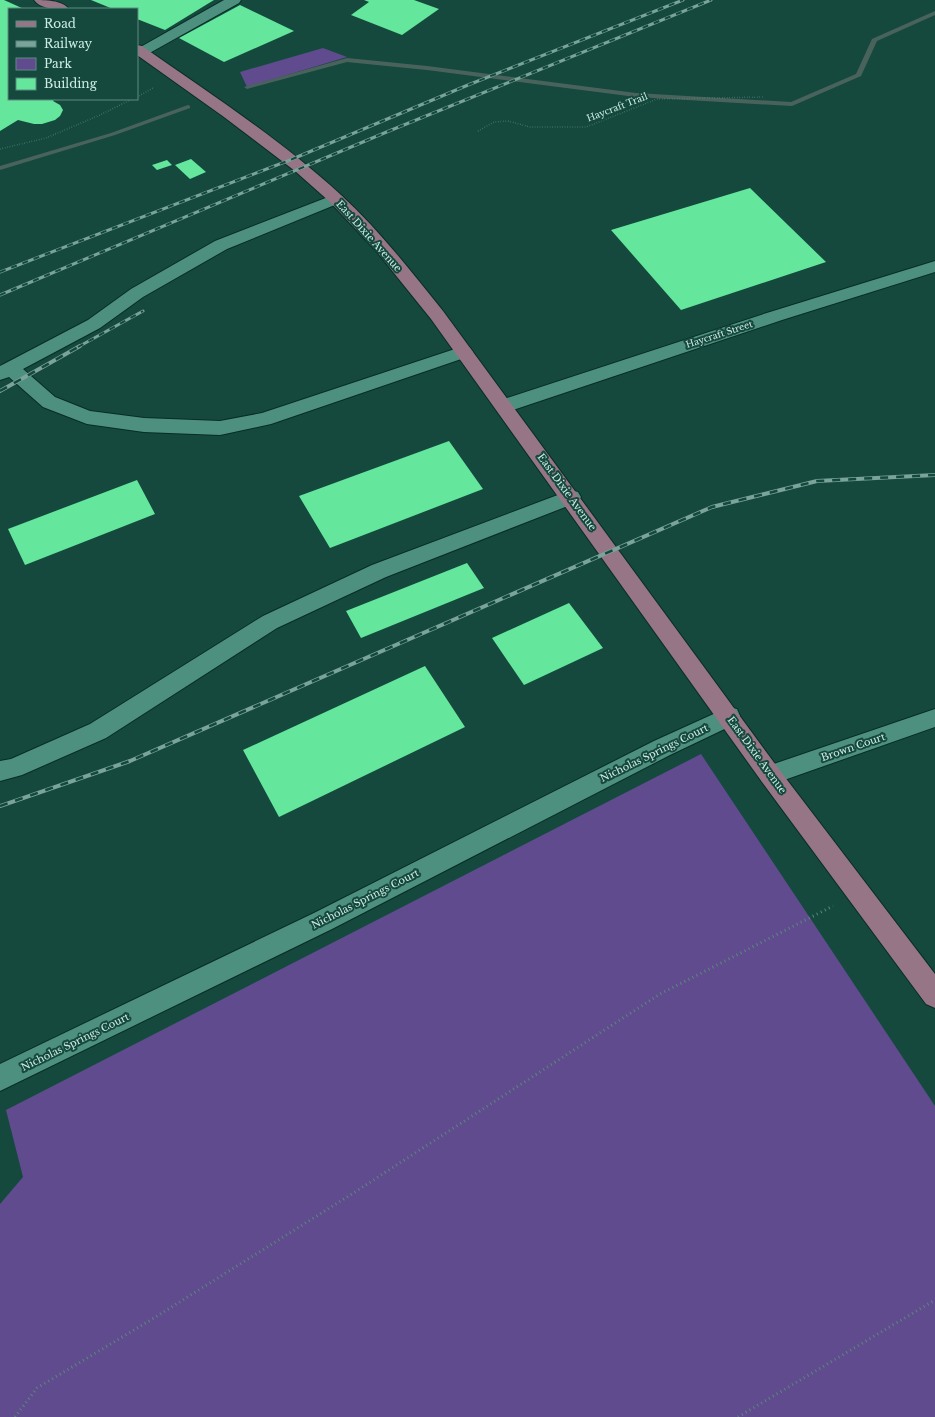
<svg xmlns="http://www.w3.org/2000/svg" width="935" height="1417" font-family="'Libre Baskerville',serif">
<rect width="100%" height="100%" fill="#15493e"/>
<path fill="#5f4b8d" d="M323 48 347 57 247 87 240 72Z
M701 754 935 1106V1417H0V1204L23 1177 6 1110Z"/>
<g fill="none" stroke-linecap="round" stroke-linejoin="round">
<path fill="#49635c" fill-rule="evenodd" d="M935 11V15L877 41 861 76 792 106 636 97 427 70 347 62 247 89 244 87 347 58 427 66 636 93 791 102 856 74 872 39Z
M188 105 190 106V108L115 135 0 170V166L111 133Z"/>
</g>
<path fill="#64e69c" d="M0 0H4L24 9H9V99H54L53 101 60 105 63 110 60 116 55 120 42 124H34L18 120 0 131Z
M91 0H214L165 30 137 19V9H113Z
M364 0H414L439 9 402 35 351 15 369 2Z
M240 5 294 31 224 62 179 38Z
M191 159 206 172 190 179 175 165Z
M167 160 172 165 157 170 152 165Z
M750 188 826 262 681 310 611 230Z
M449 441 483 489 330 548 299 496Z
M137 480 155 514 25 565 8 529Z
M467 563 484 588 361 638 346 611Z
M569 603 603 648 524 685 492 638Z
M425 666 465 727 279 817 243 750Z"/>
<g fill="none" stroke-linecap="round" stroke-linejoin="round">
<defs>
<path id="minor" d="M224 0H241L239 3 146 55H137V49Z
M336 194 342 196 344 199 342 202 227 249 143 297 100 328 23 369 55 397 90 411 144 418 220 421 262 413 464 346 470 348 473 352 470 356 271 424 220 435 144 432 87 424 43 407 9 377 0 380V366L4 364 88 320 131 289 215 241Z
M935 261V272L782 320 510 411 504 412 498 411 495 406 498 401 770 312Z
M571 490 578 492 581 497 578 502 386 577 277 628 106 738 22 775 0 781V761L11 759 90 724 263 616 372 565Z
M729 707 737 709 740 716 737 723 670 755 332 929 0 1091V1064L314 913 654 741Z
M935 709V727L770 785 762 782 759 775 762 768Z"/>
<path id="major" d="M34 0C45 0 62 0 69 9 58 9 41 10 34 0Z
M137 45 142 46C209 93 280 139 341 195 379 230 411 271 443 311L778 768 935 974V1008L926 1004 762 782 431 319 377 252 330 202 295 171 224 117 137 55Z"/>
</defs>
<use href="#minor" stroke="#082d25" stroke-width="2"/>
<use href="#major" stroke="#082d25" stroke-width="2"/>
<path stroke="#5b877d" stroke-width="1.5" stroke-dasharray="0.5 2" stroke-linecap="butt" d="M137 97 153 88
M478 131 494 122 508 121 530 127H586L657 99 764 97
M0 149 46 138 100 115 132 99"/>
<path stroke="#5b877d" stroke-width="3" stroke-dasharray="1 3.5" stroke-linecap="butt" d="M15 1417 37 1388 154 1318 355 1192 660 994 833 906
M738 1417 935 1300"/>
<use href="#minor" fill="#4e907f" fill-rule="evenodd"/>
<use href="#major" fill="#957586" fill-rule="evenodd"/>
<defs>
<path id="rail-far1" d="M0 272 290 160 468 85 683 0
M0 295 389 131 711 0
M78 347 143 311"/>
<path id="rail" d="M0 391 80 346
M0 806 130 761 712 507 817 481 935 475"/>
</defs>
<use href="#rail-far1" stroke="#7aa399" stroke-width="3"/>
<use href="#rail" stroke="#7aa399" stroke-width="4"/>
<use href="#rail-far1" stroke="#15493e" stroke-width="2" stroke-dasharray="6" stroke-linecap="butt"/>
<use href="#rail" stroke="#15493e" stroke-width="2.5" stroke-dasharray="8" stroke-linecap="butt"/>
</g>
<g text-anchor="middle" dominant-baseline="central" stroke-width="4" stroke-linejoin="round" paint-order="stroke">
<g font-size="9" fill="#cdede4" stroke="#15493e">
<text transform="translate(617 107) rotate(-21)">Haycraft Trail</text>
<text transform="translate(719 334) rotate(-18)">Haycraft Street</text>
</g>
<g font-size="10" fill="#cdede4" stroke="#15493e">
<text transform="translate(369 236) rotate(48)">East Dixie Avenue</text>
<text transform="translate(567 492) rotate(54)">East Dixie Avenue</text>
<text transform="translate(853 747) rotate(-19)">Brown Court</text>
<text transform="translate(654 753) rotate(-26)">Nicholas Springs Court</text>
<text transform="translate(757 755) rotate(54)">East Dixie Avenue</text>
<text transform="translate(365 899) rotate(-27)">Nicholas Springs Court</text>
<text transform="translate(75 1042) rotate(-26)">Nicholas Springs Court</text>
</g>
</g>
<rect x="8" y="8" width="130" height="92" fill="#15493e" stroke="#5f8b80"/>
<rect x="16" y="21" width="20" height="6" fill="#957586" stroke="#5f8b80"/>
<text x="44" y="28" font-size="12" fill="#cdede4">Road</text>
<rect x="16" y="41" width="20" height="6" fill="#7aa399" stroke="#5f8b80"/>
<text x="44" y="48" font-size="12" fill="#cdede4">Railway</text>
<rect x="16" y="58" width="20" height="12" fill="#5f4b8d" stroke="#5f8b80"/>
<text x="44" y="68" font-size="12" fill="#cdede4">Park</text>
<rect x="16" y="78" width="20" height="12" fill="#64e69c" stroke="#5f8b80"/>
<text x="44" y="88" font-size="12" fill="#cdede4">Building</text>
</svg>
